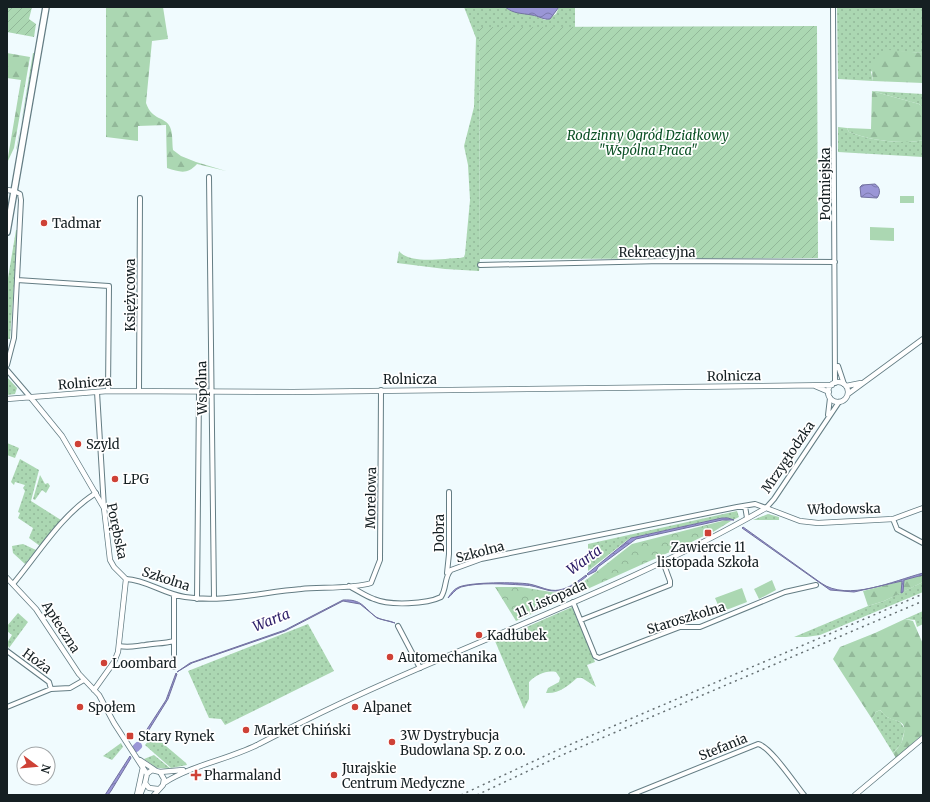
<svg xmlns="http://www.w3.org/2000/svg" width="930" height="802" font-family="Merriweather,serif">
<defs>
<pattern id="grass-dots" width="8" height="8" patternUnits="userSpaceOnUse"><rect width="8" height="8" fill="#abd7b2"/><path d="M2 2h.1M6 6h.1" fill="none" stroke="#92b899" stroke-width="1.8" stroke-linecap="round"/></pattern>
<pattern id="forest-firs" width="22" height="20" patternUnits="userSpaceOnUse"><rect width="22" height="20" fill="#abd7b2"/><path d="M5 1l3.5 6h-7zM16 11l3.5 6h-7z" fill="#92b899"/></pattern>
<pattern id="park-crowns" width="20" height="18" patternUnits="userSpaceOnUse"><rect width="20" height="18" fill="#abd7b2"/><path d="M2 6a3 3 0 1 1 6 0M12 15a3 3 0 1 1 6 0" fill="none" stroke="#92b899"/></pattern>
<pattern id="garden-furrows" width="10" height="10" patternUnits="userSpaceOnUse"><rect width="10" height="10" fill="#abd7b2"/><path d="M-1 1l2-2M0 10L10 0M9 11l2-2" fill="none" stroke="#92b899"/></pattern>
<pattern id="water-waves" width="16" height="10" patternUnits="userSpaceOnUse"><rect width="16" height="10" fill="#9a96d6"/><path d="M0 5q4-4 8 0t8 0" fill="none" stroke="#7c7aad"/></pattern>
</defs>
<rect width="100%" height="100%" fill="#f0fbfe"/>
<path fill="url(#grass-dots)" d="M464 7H505L509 10 531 14 545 20 556 14 559 7H575V27L479 28 480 259 479 271 445 269 397 263 399 251C410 265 444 258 460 258L464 257 465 254 470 200 468 165 464 146 474 107 476 38Z
M837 7H923V53L889 51 871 72 873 81 838 79Z
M33 53H35L16 150 17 148Z
M872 91 923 94V107L919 104Z
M838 127 847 128 849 132C869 140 902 145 923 140V157L838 152Z
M16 230H18L10 339H7V284Z
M7 377 17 388 15 394 7 395Z
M7 443 19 448 15 458 7 455Z
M20 459 39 470 31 501 61 520 40 546 29 538 33 528 18 518 20 513 18 512 25 491 23 488 25 485 15 482 14 485 11 482Z
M40 475 45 484 48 483 50 486 46 493 42 490 35 500 33 499Z
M737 511 739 517 733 520 721 518 630 538 588 571V544Z
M768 514 779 517V520H753Z
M23 544 36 550 25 564 13 553 12 546Z
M923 582V592L820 635 806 637H794L868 606 884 601Z
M572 607 595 662 587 665 596 687 582 678H577C568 686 559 694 546 693L548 688 559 682 560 678 556 672C546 670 536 675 529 682V699L524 709 495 641Z
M923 611V624L917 627 915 620 905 619Z
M18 613 28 622 9 648 7 643 12 635 7 631V626Z
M308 624 334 671 225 725 221 719 209 718 188 671Z
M880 710 887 717 900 722 905 729 901 744 893 753 872 719 876 712Z
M153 735 186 763 187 765 171 768 145 745Z
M121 743 123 747 112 760 103 756Z
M154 755 171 769 157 768 144 759Z"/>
<path fill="url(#forest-firs)" d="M106 7H163L168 39 152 41 146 103C152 121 165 116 170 127 173 133 172 143 173 150L181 156 196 162 226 171 197 164C187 175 180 172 167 168L166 125 138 126V141L106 137Z
M889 50 923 53V83L873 81C870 64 874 57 889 50Z
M7 53 30 57 14 148 7 163 21 80 7 78Z
M872 91 919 104 923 107V140C902 145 869 140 849 132L847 128 871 129Z
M923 575V582L903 592 904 580Z
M902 581 901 593 884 601 868 606 863 591Z
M905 619 913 621 923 644V734L896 758 893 753C898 748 901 745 903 738 908 719 898 723 887 717 885 716 882 712 880 710L876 712 872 719 833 659 840 647 875 633Z"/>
<path fill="url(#park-crowns)" d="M726 520 731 521 713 532 711 530 705 533 706 535 681 547 516 621 495 587H521L557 593 577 587 632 544Z"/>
<path fill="url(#garden-furrows)" d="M7 7H32L29 19 36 24 34 37 7 32Z
M817 26 818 258 480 259 479 27Z"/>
<path fill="#abd7b2" d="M900 196H914V203H900Z
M870 227 894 228V241L870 240Z
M772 580 776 590 759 599 754 589Z
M742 588 747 602 721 612 715 598Z"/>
<path fill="url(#water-waves)" stroke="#7272a0" d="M505 7H559L550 19C543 20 539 16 532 15 521 13 514 14 505 7Z
M875 184C880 187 881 193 877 198L861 197 860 187 862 185Z
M722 518H728L734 520H722L636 539 598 567 596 571 588 575 587 574 631 538Z
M743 527 821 583C848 602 893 581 923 573V575L904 580 903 592 901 593 902 581 854 592 830 590 742 528Z
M586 575 587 576C576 585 562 594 547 590 539 588 532 585 523 585 504 584 480 582 461 587 455 589 451 596 448 598 451 593 454 589 459 587 471 582 516 582 529 584 540 586 549 592 559 590 570 588 578 581 586 575Z
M343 600C362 599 363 607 376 617 382 621 389 620 395 623L377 618 360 604 343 601 285 631 192 663 177 672 190 663 285 630Z
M176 673 177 674 168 699 142 741 140 740 166 700Z
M130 756 131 758 111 791 108 795H105Z"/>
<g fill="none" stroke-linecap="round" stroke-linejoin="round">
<path stroke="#9a96d6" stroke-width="8" d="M136 748 138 746"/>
<defs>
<path id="minor" d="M833 7 835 383
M209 177 214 598
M480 265 663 261 835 262
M17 280 109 286 108 391
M7 365 14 338 21 200 20 194 14 191
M838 366 844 384
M7 370 31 398
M139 391 140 198
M97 392 104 508
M828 415 830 398
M745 506 747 518
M893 519 897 529 923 543
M447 573 449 554V492
M126 579C147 580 164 594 185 597 223 603 263 592 301 589 320 587 353 589 371 583L380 560 381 390
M13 584C39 553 61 515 96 493
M349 586C357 590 365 596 374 599 390 606 427 604 441 597 447 588 444 577 451 570L481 559 737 507 755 504 766 508 774 499 839 402
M197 599 199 392
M573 602 595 656 599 658 680 627H700L785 592 816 585
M581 620 670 585V581L663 562
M398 626 420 668
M119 646C129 648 135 646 145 645 155 643 163 644 174 641
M7 651 49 682 51 689
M174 667V595
M7 707 51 689 70 688 84 680
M631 795 758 744C770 746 795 784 804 795"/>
<path id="tertiary" d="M7 190 14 191
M828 392a10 10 0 1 1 20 0a10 10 0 1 1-20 0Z
M815 386 829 392
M846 386 861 383
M848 394 923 339
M31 398 62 436 104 508 110 560 114 567 126 579 118 652 114 662 94 690
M7 399 108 391 293 392 832 385
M7 578 36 609 79 674 99 695 114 723 147 774
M298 724C452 647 617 594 766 508L800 521 818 523 893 519 923 508
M259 744 296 725
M140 760 155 770
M160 772 183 770
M164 783C192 765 227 760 257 745
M137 795 143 767
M140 795 145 783
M154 795 163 785 164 779 160 772 152 770 147 774 145 783 149 788 158 789
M855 795 923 738"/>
<path id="secondary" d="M7 232 46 7"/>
</defs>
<use href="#minor" stroke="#647d84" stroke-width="6"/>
<use href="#tertiary" stroke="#647d84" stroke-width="6"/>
<use href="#secondary" stroke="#647d84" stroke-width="8"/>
<use href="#minor" stroke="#fff" stroke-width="4"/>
<use href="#tertiary" stroke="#fff" stroke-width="4.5"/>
<use href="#secondary" stroke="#fff" stroke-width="5.5"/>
<path stroke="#667073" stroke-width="1.5" stroke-dasharray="2 4" stroke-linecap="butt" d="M461 795 562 748 923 594
M477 795 562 755 923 601"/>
</g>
<g fill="#ce4136" stroke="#fff" stroke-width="1.5">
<circle cx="44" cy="223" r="4"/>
<circle cx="78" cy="444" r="4"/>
<circle cx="115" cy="479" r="4"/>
<rect x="704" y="529" width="8" height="8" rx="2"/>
<circle cx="479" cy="635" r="4"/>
<circle cx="390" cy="657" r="4"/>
<circle cx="104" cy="663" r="4"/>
<circle cx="80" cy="707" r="4"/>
<circle cx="355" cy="707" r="4"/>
<circle cx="246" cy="730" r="4"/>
<rect x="126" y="732" width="8" height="8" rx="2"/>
<circle cx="392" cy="742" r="4"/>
<path d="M194 769h4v4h4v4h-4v4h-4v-4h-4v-4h4z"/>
<circle cx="334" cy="775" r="4"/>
</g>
<g text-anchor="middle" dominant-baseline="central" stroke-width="3.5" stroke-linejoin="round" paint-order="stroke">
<g font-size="13" font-style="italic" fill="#094f23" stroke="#fff">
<text x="648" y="135">Rodzinny Ogród Działkowy<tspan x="648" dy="15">"Wspólna Praca"</tspan></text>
</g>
<g font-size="13" fill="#151f22" stroke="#fff">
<text transform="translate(825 184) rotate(-90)">Podmiejska</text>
<text x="657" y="252">Rekreacyjna</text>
<text transform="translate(130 295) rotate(-90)">Księżycowa</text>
<text transform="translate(734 376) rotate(-1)">Rolnicza</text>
<text x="410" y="379">Rolnicza</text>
<text transform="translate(85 383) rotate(-4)">Rolnicza</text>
<text transform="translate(202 388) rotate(-91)">Wspólna</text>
<text transform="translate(788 457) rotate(-56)">Mrzygłodzka</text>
<text transform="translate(371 498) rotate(-89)">Morelowa</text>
<text transform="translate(844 509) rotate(-1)">Włodowska</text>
<text transform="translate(117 531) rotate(78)">Porębska</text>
<text transform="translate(439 533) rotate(-90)">Dobra</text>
<text transform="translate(480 552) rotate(-15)">Szkolna</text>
<text transform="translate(166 579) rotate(18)">Szkolna</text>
<text transform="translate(551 599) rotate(-23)">11 Listopada</text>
<text transform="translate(686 618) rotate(-17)">Staroszkolna</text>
<text transform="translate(61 627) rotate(57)">Apteczna</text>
<text transform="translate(37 661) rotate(36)">Hoża</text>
<text transform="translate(723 747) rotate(-22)">Stefania</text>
</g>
<g font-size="13" fill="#151f22" stroke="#fff" text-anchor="start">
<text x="52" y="223">Tadmar</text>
<text x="86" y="444">Szyld</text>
<text x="123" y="479">LPG</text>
<text x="708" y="547" text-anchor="middle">Zawiercie 11<tspan x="708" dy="15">listopada Szkoła</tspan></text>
<text x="487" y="635">Kadłubek</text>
<text x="398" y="657">Automechanika</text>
<text x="112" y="663">Loombard</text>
<text x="88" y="707">Społem</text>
<text x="363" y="707">Alpanet</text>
<text x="254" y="730">Market Chiński</text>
<text x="400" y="735">3W Dystrybucja<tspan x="400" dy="15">Budowlana Sp. z o.o.</tspan></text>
<text x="138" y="736">Stary Rynek</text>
<text x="342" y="768">Jurajskie<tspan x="342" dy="15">Centrum Medyczne</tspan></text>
<text x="204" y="775">Pharmaland</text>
</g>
<g font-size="14" font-style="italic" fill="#2d1e68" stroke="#fff">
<text transform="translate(584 560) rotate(-36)">Warta</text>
<text transform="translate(271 620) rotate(-22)">Warta</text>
</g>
</g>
<rect width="930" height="802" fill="none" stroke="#151f22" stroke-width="16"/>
<g transform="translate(36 766) rotate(106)"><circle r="19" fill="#ffffff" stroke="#a1a5a7"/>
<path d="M0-3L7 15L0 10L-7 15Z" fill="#ce4136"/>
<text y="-6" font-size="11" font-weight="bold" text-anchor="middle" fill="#151f22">N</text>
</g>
</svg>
